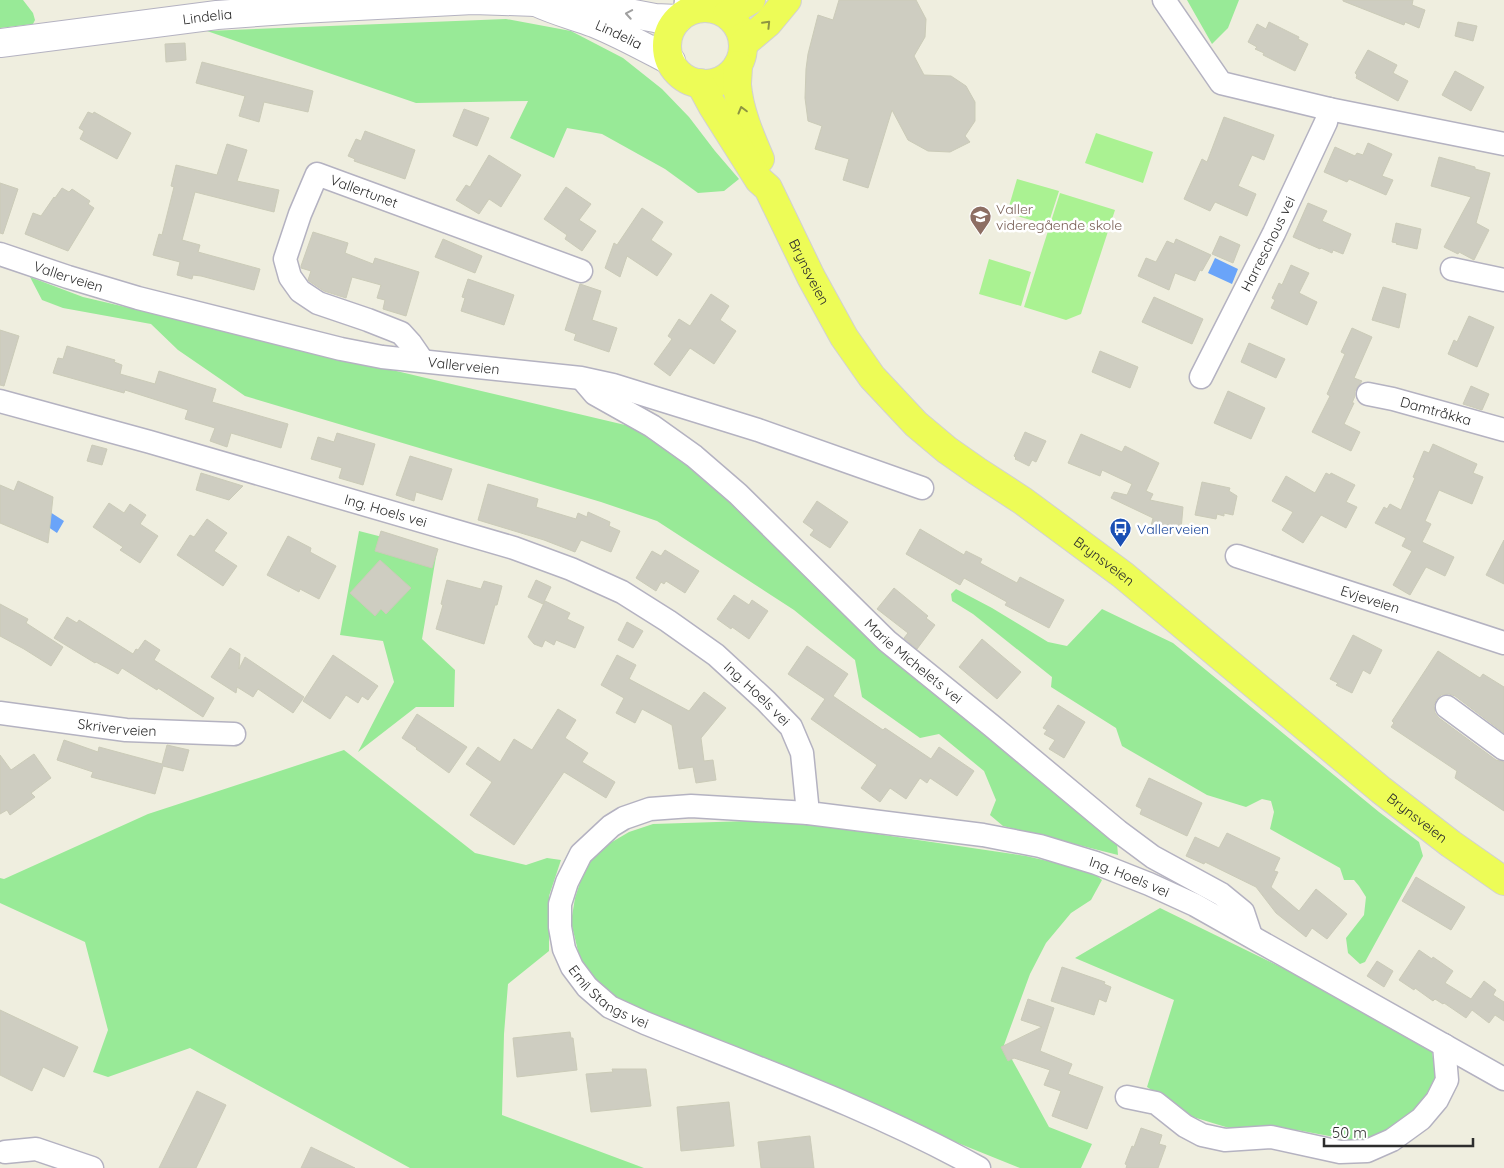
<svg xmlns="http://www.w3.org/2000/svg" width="1504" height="1168" font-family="Quicksand,sans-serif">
<rect width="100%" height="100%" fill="#efeedf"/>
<path fill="#98ea97" d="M0 0H23L33 13 35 20 33 24 0 28Z
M1187 0H1239L1228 28 1212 44Z
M506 19 571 31 623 58 662 89 689 117 715 151 739 179 724 191 698 193 665 169 602 134 567 128 554 158 510 138 528 101 416 103 207 31Z
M30 277 83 297 642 429 720 491 812 579 868 638 888 655 1117 843 1118 855 1003 826 990 815 996 800 984 771 939 734 920 738 862 697 855 660 794 610 657 521 601 502 245 396 178 350 151 324 63 308 42 300Z
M359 531 437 551 422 639 455 670 454 707H416L358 752 394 682 383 641 340 635Z
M956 589 992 608 1048 642 1067 646 1102 609 1173 643 1379 812 1419 842 1423 856 1365 962 1360 964 1348 953 1346 938 1364 915 1366 897 1359 886 1354 880H1344L1340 868 1270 829 1274 812 1271 801 1262 799 1246 807 1207 795 1122 746 1116 728 1051 687 1052 677 973 614 952 601 951 594Z
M344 750 475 853 526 865 547 858 561 860 549 896V951L508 984 504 1034 502 1115 644 1168H410L190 1048 108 1077 93 1072 108 1030 85 942 0 903V878L4 879 148 814Z
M782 820 1026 856 1091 871 1102 880 1091 900 1071 913 1046 943 1030 974 1004 1045 1049 1127 1092 1144 1081 1168H1020L648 1018 585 980 571 922 575 898 585 867 600 849 629 832 653 824Z
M1160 908 1289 971 1431 1047 1437 1080 1418 1116 1361 1142 1297 1130 1229 1128 1193 1117 1147 1087 1174 1000 1075 958Z"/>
<path fill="#aaf292" d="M1096 133 1153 152 1143 183 1085 163Z
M1017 179 1059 191 1048 225 1007 213Z
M1060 193 1115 210 1081 314 1066 320 1024 307Z
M989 259 1031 272 1021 306 979 294Z"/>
<path fill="#6aa4f9" d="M1215 258 1238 269 1232 284 1208 273Z
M39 505 64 521 57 533 32 516Z"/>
<path fill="#cecdc1" stroke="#cbcbb8" d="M839 0H916L926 19 925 37 914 56 924 75 951 76 966 86 975 102V121L965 136 970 142 950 152 928 151 908 140 892 110 868 188 843 180 849 159 815 149 822 126 808 121 805 98 806 69 808 54 818 15 833 20Z
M1343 0H1413L1412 5 1425 10 1419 28 1405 22 1404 25 1343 1Z
M1269 22 1299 37 1298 39 1308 44 1295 71 1263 55 1264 53 1255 49 1257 47 1248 42 1257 24 1266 29Z
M1458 22 1477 26 1473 41 1455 36Z
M185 43 186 60 166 62 165 44Z
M1368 50 1397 65 1393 73 1408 81 1398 101 1356 78 1357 75 1355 73Z
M202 62 313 91 308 112 264 102 259 122 239 116 245 96 196 83Z
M1455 71 1484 87 1471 111 1442 95Z
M464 109 489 118 477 146 453 136Z
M88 112 93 114 94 112 131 133 117 159 80 139 84 131 79 128Z
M1224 117 1274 135 1264 160 1252 155 1238 186 1256 194 1247 216 1215 202 1210 211 1184 199 1202 159 1207 162Z
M365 131 415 150 405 179 354 161 355 159 348 156 356 139 361 141Z
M1368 143 1392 154 1382 176 1393 180 1386 195 1349 179 1347 182 1324 172 1335 147 1355 156 1357 153 1363 155Z
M227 144 247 150 237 181 279 190 274 212 195 192 182 240 200 245 198 252 260 269 254 290 201 276 193 275 192 279 177 275 180 262 153 255 159 234 162 235 174 187 171 186 176 165 217 175Z
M489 155 521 175 501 207 489 199 479 214 456 200 466 185 470 187Z
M1439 157 1475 167V169L1490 173 1476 223 1489 230 1474 260 1459 252 1458 254 1444 247 1471 197 1431 186Z
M0 183 18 189 3 234 0 233Z
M566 187 591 204 579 220 596 231 582 251 565 239 567 235 544 219Z
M62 188 69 192 72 189 90 201 88 204 94 208 68 251 25 234 33 213 41 216 54 197 55 198Z
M1308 203 1327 211 1322 221 1351 234 1343 254 1333 250 1332 253 1321 248 1320 249 1293 237Z
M642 208 663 222 651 240 672 254 657 276 627 256 620 277 605 268 614 243 617 245Z
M1396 223 1421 229 1417 249 1396 244 1397 243 1392 242Z
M313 232 348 243 345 253 373 264 375 258 419 272 406 316 383 309 385 300 377 298 381 285 352 277 346 298 324 291 309 281 308 280 311 271 301 268V266Z
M1220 236 1240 245 1233 263 1212 254Z
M443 239 482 256 475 273 435 257Z
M1176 239 1211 255 1202 271 1200 270 1195 281 1175 273 1169 290 1138 276 1146 258 1156 262 1167 241 1174 244Z
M1291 265 1309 273 1299 293 1317 302 1307 325 1271 308 1275 300 1272 298 1279 283 1282 285Z
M468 279 514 295 504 325 461 311 465 298 462 297Z
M580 284 601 291 592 320 617 328 609 352 574 340 576 334 565 330Z
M1383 287 1406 294 1399 328 1372 320Z
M711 294 729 306 720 320 736 331 714 364 690 348 670 376 654 364 672 339 668 336 679 319 690 326Z
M1154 297 1203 319 1192 344 1142 322Z
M1469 316 1494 327 1477 367 1448 354 1454 340 1457 342Z
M1352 328 1372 337 1354 378 1362 381 1355 391V396L1352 403H1354L1344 424 1360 432 1351 451 1312 432 1330 396 1327 394 1345 354 1341 352Z
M0 330 19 336 4 386 0 385Z
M1249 343 1285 359 1276 378 1241 362Z
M67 346 115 360 114 362 122 365 120 374 155 384 159 371 216 389 212 402 288 424 281 448 231 433 227 447 210 441 215 428 185 419 188 410 125 390 124 393 53 373 58 358 63 359Z
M1100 351 1138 367 1130 388 1092 372Z
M1471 386 1489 394 1482 410 1463 404Z
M1228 391 1265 408 1251 439 1214 423Z
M1025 432 1046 441 1036 462 1032 460 1029 466 1015 459 1016 458 1014 456Z
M337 433 375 444 363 485 339 478 342 468 311 459 318 437 334 442Z
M1081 434 1122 452 1125 446 1159 463 1146 491 1153 494 1150 500 1183 507 1181 530 1151 526 1153 518 1111 498 1114 492 1127 495 1132 484 1102 470 1100 476 1068 463Z
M1433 444 1477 464 1473 473 1483 477 1472 504 1439 490 1425 521 1431 524 1422 542 1454 557 1445 576 1426 567 1410 595 1393 585 1412 551 1402 546 1406 538 1375 523 1384 507 1387 509 1390 504 1401 510 1415 478 1413 477 1424 451 1429 453Z
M92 445 107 449 102 465 87 461Z
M410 456 452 469 442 500 416 492 414 501 396 495Z
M201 473 243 486 229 500 196 490Z
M1326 473 1330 475 1331 473 1355 485 1346 502 1357 507 1346 528 1321 515 1303 543 1282 530 1293 512 1272 501 1286 476 1315 493Z
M18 481 53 497 48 543 0 523V485L14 491Z
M1202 482 1230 488 1229 491 1237 496 1233 515 1224 513V516L1217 514 1216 519 1195 515Z
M488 484 538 499 536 507 576 519 578 513 587 517 588 512 610 522 609 526 620 531 611 552 581 540 575 552 544 540 478 520Z
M817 501 848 522 830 548 810 535 814 530 803 522Z
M109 503 124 513 130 504 146 515 140 524 158 536 140 563 120 550 123 547 93 527Z
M207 519 227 533 214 551 237 566 223 586 177 555 190 535 194 537Z
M920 529 964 555 966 551 982 559 980 563 1017 583 1020 577 1064 600 1049 628 1005 605 1007 602 964 578 960 585 906 554Z
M381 531 438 549 432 568 375 551Z
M288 536 311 548 310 552 336 566 319 599 300 589 299 592 267 575Z
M1504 540V584L1486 575Z
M665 550 699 571 685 593 666 581 664 584 661 582 656 591 636 578 652 551 661 556Z
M380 560 411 588 386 614 381 609 375 616 350 593Z
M447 580 481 589 484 581 502 586 497 605H495L484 644 436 629 443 605 441 604Z
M536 580 551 587 543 604 528 597Z
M894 588 928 616 926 618 935 625 917 649 904 638 908 633 877 609Z
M734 595 749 605 752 600 768 611 749 639 732 627 731 629 717 619Z
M545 601 570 613 567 619 584 627 575 648 556 640 554 645 545 640 542 647 534 644 528 637Z
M0 604 28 619 26 623 63 647 51 666 24 649 0 636Z
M67 617 77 623 79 620 133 654 136 649 138 650 145 640 160 650 154 660 214 698 203 717 158 688 157 690 122 668 118 674 96 662 95 663 54 638Z
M627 622 643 631 633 648 618 640Z
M1353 635 1382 650 1370 674 1363 670 1352 693 1336 685 1338 683 1330 679Z
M982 639 1021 672 997 699 959 667Z
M807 646 848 674 833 696 883 730 885 728 931 759 939 747 974 771 957 796 930 778 927 783 920 778 906 799 890 788 880 802 861 788 877 765 811 719 825 699 788 674Z
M230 648 240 654 239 669 245 657 304 697 293 713 258 689 253 697 237 687 236 693 211 677Z
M1438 651 1480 678 1483 674 1504 687V733L1455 696 1449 694 1441 695 1436 700 1434 706 1435 713 1439 718 1496 760 1504 762V811L1455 778 1457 771 1391 727 1394 723 1392 721Z
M333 655 378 686 368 700 362 696 358 703 346 695 330 719 303 701Z
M617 655 636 665 629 679 689 711 704 692 726 708 701 738 704 761 713 760 716 780 696 783 693 767 679 769 672 725 642 709 635 723 616 713 624 698 601 685Z
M1058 705 1085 722 1064 758 1049 749 1055 740 1044 734 1047 730 1043 728Z
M558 709 576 720 565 738 588 753 582 762 615 782 606 798 564 772 514 845 470 815 492 782 466 764 478 747 500 762 514 739 532 750Z
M417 714 467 747 449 773 416 749 417 748 402 738Z
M64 740 98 752 99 747 162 764 167 745 189 750 183 771 163 766 155 794 91 777 93 772 57 760Z
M34 754 51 778 31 793 35 797 10 815 7 810 0 814V755L11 770Z
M1149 778 1202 803 1187 836 1140 814 1142 809 1136 806Z
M1227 833 1280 858 1274 871 1278 872 1271 887 1299 911 1316 889 1347 914 1327 939 1312 928 1306 937 1276 913 1256 887 1205 862 1204 864 1186 856 1195 837 1219 848Z
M1416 877 1465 907 1451 930 1402 901Z
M1419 950 1432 959 1433 957 1453 971 1445 983 1471 999 1484 981 1496 990 1493 995 1504 1002V1021L1495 1015 1489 1023 1472 1010 1466 1018 1444 1003 1443 1004 1435 999 1433 1001 1415 988 1414 990 1399 980Z
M1377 961 1393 971 1384 987 1367 976Z
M1062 967 1105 982 1104 984 1111 987 1106 1002 1099 999 1094 1015 1051 1001Z
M1028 999 1054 1008 1040 1051 1072 1064 1068 1074 1103 1087 1087 1129 1052 1116 1061 1091 1044 1085 1050 1070 1014 1058 1008 1061 1001 1047 1042 1027 1021 1020Z
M0 1010 78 1047 64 1077 43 1067 32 1091 0 1075Z
M570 1032 571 1038H573L577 1070 517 1077 513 1038Z
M612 1069H646L651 1106 591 1112 586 1074 613 1072Z
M197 1091 226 1105 209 1141 196 1168H159Z
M729 1102 734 1146 681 1151 677 1107Z
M1141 1128 1162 1135 1159 1144 1166 1146 1158 1168H1126L1127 1165 1125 1164 1132 1146 1134 1147Z
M810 1136 814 1168H761L758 1142Z
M311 1147 313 1148 355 1168H301Z"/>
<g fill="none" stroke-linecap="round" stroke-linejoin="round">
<defs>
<g id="street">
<path d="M710 0 713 8"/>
<path d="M1164 0 1221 83 1329 109 1504 144"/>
<path d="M685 13 686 0"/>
<path id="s1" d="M0 254 68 277 138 298 341 349 382 357 581 378 613 385 758 430 922 488"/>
<path d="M1452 269 1504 280"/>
<path id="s2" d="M422 360 411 344 401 333 368 320 318 303 300 291 290 277 285 259 300 214 317 174 581 271"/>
<path id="s3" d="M1201 377 1274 233 1326 122 1329 109"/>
<path id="s4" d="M583 380 595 394 652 426 694 456 738 494 887 641 992 726 1118 831 1153 857 1221 894 1243 912 1251 936"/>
<path id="s5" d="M1368 394 1393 399 1504 430"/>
<path id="s6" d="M0 401 150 442 514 548 571 569 622 592 668 621 716 655 766 701 791 727 802 753 808 813 983 835 1040 846 1096 863 1149 884 1195 905 1504 1079"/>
<path id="s7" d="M1237 556 1504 643"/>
<path d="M1447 707 1504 749"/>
<path id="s8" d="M0 713 126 730 234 734"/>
<path id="s9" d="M808 813 691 806 650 809 624 818 611 826 581 854 567 882 560 904V927L564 949 572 967 587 987 610 1007 645 1023C757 1068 873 1109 979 1168"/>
<path d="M1127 1097 1156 1103 1185 1126 1202 1135 1225 1140 1271 1137 1340 1152 1367 1151 1392 1140 1421 1119 1437 1100 1447 1080 1444 1045"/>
<path d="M5 1152 36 1149 92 1168"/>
</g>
<g id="secondary">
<path id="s10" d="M536 2C555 11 575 16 594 23 621 34 646 48 671 61"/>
<path d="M576 3 655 18 678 19"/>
<path id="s11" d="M0 43 217 15 300 9 473 0 536 2 546 0"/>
</g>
<g id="primary">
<circle cx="705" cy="46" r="38"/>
<path d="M727 14 751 0"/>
<path d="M743 44 768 23 787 0"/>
<path d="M738 65C738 72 737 79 737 85 739 110 750 136 760 159"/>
<path id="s12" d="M700 83 713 107 759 180 768 188 811 277 844 337 872 377 916 424 947 450 977 471 1023 501 1123 575 1381 790 1451 844 1504 881"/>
</g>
</defs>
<use href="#street" stroke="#b4b2c1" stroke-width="25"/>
<use href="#secondary" stroke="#b4b2c1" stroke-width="30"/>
<use href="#primary" stroke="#d1d1d1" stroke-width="30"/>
<use href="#street" stroke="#fff" stroke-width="22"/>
<use href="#secondary" stroke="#fff" stroke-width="28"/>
<use href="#primary" stroke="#edfc57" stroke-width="28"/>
</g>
<defs><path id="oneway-chevron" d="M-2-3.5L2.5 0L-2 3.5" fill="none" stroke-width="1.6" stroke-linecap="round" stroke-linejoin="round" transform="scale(1.25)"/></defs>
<use stroke="#a0a0a0" href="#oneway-chevron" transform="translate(629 14) rotate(-170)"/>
<g stroke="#8d9442">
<use href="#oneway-chevron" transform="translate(767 24) rotate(-46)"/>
<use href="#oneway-chevron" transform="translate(742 110) rotate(-105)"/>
</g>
<defs>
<symbol id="school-pin" viewBox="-11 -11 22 30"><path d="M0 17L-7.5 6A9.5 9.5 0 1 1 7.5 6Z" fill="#8d6e63" stroke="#fff"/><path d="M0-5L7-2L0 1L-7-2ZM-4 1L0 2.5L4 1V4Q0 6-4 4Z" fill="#fff"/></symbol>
<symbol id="bus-pin" viewBox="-11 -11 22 30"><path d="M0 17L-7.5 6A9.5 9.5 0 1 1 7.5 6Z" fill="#1a4fb4" stroke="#fff"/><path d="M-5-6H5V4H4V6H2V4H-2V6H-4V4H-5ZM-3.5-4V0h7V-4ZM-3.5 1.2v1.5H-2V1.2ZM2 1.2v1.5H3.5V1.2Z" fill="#fff"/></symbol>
</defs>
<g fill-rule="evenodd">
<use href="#school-pin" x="968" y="204" width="25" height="34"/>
<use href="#bus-pin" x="1108" y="516" width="25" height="34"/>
</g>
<g text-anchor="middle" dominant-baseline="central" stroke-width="5" stroke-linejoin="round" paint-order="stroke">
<g font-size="14" fill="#2d2d2d" stroke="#fff">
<text stroke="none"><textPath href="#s11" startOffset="209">Lindelia</textPath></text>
<text stroke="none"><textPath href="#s10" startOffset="89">Lindelia</textPath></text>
<text stroke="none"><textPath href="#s2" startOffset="321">Vallertunet</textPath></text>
<text stroke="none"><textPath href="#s3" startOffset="149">Harreschous vei</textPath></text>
<text stroke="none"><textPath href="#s12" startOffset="219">Brynsveien</textPath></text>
<text stroke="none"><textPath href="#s1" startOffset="72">Vallerveien</textPath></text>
<text stroke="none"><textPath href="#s1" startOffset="478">Vallerveien</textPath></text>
<text stroke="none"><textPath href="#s5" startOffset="70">Damtråkka</textPath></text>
<text stroke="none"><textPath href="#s6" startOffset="401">Ing. Hoels vei</textPath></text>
<text stroke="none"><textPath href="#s12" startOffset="639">Brynsveien</textPath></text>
<text stroke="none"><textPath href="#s7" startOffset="140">Evjeveien</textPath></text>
<text stroke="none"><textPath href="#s4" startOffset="436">Marie Michelets vei</textPath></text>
<text stroke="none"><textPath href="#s6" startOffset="821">Ing. Hoels vei</textPath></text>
<text stroke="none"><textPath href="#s8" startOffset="118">Skriverveien</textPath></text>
<text stroke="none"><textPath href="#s12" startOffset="1044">Brynsveien</textPath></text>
<text stroke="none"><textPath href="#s6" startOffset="1286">Ing. Hoels vei</textPath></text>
<text stroke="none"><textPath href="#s9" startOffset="410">Emil Stangs vei</textPath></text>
</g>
<g font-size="14" fill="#785e54" stroke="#fff" text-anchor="start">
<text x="996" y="209">Valler<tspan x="996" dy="16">videregående skole</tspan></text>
</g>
<g font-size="14" fill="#164399" stroke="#fff" text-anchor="start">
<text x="1137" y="529">Vallerveien</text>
</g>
</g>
<path d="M1324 1138v8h149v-8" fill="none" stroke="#2d2d2d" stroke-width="2.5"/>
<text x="1332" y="1138" font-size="15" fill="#2d2d2d" stroke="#ffffff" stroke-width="4" paint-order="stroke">50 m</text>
</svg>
